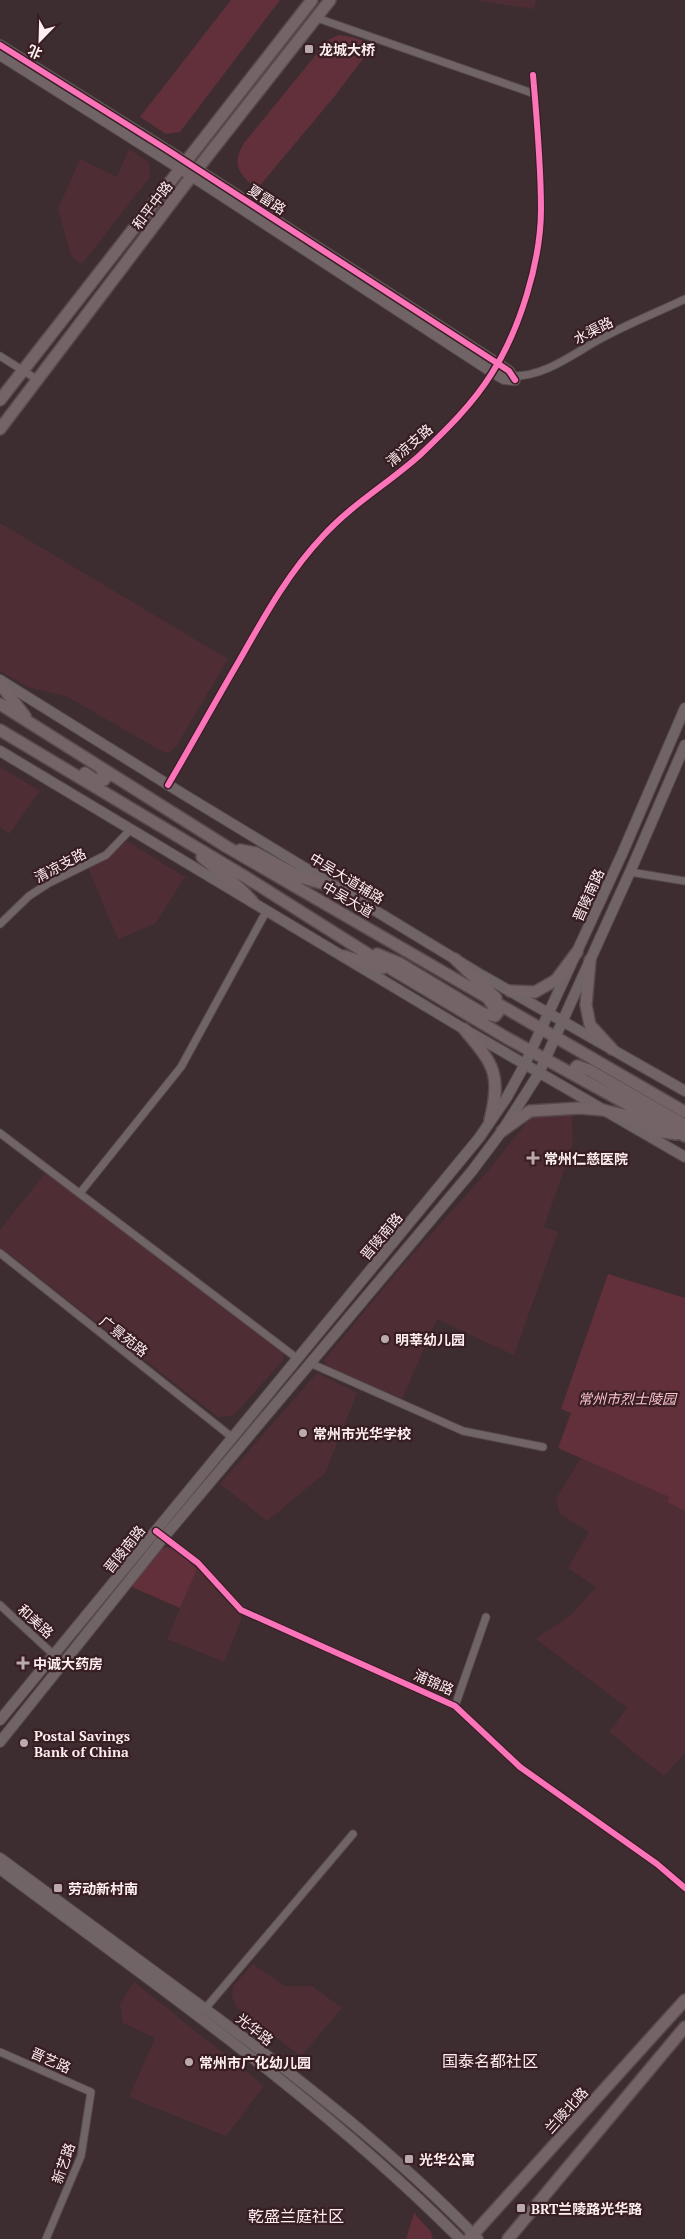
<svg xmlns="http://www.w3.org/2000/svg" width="685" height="2239" font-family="'PT Serif','Noto Sans SC',serif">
<rect width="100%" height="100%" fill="#3d2d30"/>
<path fill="#4e2e34" d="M474 0H536L534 9Z
M129 149 149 162 150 177 82 264 71 256 58 209 80 159 117 177Z
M0 523 228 659 177 745 171 751 166 753 158 749 66 696 30 688 0 671Z
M0 767 40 791 9 834 0 827Z
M127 841 185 877 155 924 118 939 88 868 106 859Z
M539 1107 572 1113 573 1144 544 1227 558 1232 514 1355 437 1319 402 1399 327 1366 324 1360 404 1264 487 1172Z
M46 1172 283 1351V1360L233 1416 218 1417 0 1247V1230Z
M317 1373 357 1393 325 1473 267 1521 220 1484Z
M581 1458 669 1497 667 1502 685 1511V1753L664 1776 609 1732 627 1708 536 1639 573 1613 596 1587 568 1568 589 1532 560 1514 556 1499Z
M197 1569 242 1618 224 1662 167 1639Z
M253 1964 284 1986H312L342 2008 301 2056 237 2008 232 1997 233 1986Z
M134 1982 264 2086 226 2136 129 2097 155 2038 123 2023 120 2004Z"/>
<path fill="#62303b" d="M231 0H280L180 132 166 134 140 117Z
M339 35 352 37 374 44 334 97 257 189C239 174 231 165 244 143L328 40Z
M608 1274 685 1298V1511L667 1502 669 1497 558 1448 571 1413 561 1409Z
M166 1547 175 1549 197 1569 180 1608 132 1587 157 1551Z
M414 2213 431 2232 433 2239H406Z"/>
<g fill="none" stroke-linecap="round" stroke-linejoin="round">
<defs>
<path id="street" d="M317 18 535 94
M0 356 38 380
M512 376C546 377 575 352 604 337 630 323 658 312 685 299
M168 785C192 744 215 702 239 661 264 617 288 573 323 536 352 504 389 483 420 455 446 430 473 404 492 373 520 329 541 261 541 209 541 165 537 120 533 75
M630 872 685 881
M0 924 29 896 49 883 106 855 131 829
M0 1133 298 1359
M80 1193 181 1067 267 910
M0 1253 233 1438
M310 1363 463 1431 543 1447
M160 1534 198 1563 241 1610 455 1706 520 1767 657 1864 685 1888
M0 1605 54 1655
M455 1706 486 1617
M204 2010 353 1834
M0 2052 91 2092 81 2156 46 2239"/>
<path id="secondary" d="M0 45 166 149 497 363 509 371 515 380
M0 55 193 177 492 372 504 379 515 380
M0 680 183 794 478 973 685 1091
M0 751 464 1029 685 1157
M0 1720 479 1138 507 1097 525 1064 622 854 685 708
M0 1742 164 1537 472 1171 502 1131 539 1073 630 872 685 745
M0 1858C68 1908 136 1958 204 2008 300 2079 395 2153 478 2239
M0 1869C157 1986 322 2100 460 2239"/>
<path id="primary" d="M0 400 312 0
M0 429 184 186 330 0
M0 684 25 716
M0 704 227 847 685 1112
M0 730 244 876 398 973 507 1038 685 1136
M85 773 94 779 104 780 107 776 100 767
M240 850 256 853 300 877 338 888
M202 857C219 872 238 884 252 901
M377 954 399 963 482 1013 495 1016 498 1012 489 1000
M344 956 383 968
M455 959 496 998
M590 960 586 1005 590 1025 612 1049
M510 991 535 992 556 980 577 952
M464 1029C493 1064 502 1073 490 1120
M579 1077 574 1070 577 1066 589 1070 685 1125
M502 1131 530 1111 580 1108 603 1110 624 1115 656 1131 676 1134
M469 2239 685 2000
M508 2239 685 2027"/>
</defs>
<use href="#street" stroke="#574a4c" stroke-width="9"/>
<use href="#secondary" stroke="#574a4c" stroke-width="12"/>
<use href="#primary" stroke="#574a4c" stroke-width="14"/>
<use href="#street" stroke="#716466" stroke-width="7"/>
<use href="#secondary" stroke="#716466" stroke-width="10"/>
<use href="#primary" stroke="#756467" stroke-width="11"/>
<defs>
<path id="cycleway" d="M0 45 166 149 497 363 509 371 515 380
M168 785C192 744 215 702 239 661 264 617 288 573 323 536 352 504 389 483 420 455 446 430 473 404 492 373 520 329 541 261 541 209 541 165 537 120 533 75
M156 1531 198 1563 241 1610 455 1706 520 1767 657 1864 685 1888"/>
</defs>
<use href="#cycleway" stroke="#381d23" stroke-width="9"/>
<use href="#cycleway" stroke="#fb73b8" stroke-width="6"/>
</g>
<g fill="#baaaad" stroke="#381d23" stroke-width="2">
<rect x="304" y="44" width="10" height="10" rx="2.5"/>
<path d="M530.5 1150.5h5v5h5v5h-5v5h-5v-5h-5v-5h5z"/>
<circle cx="385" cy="1339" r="5"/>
<circle cx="303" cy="1433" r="5"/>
<path d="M20.5 1655.5h5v5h5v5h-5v5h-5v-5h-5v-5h5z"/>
<circle cx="24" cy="1743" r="5"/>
<rect x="53" y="1883" width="10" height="10" rx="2.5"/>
<circle cx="189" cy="2062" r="5"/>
<rect x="404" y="2154" width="10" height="10" rx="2.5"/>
<rect x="516" y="2203" width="10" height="10" rx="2.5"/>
</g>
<g text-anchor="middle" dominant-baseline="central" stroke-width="4.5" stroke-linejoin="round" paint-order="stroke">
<g font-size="14" font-weight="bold" fill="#fdeef0" stroke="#381d23" text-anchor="start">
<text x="319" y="49">龙城大桥</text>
<text x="544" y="1158">常州仁慈医院</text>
<text x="395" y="1339">明莘幼儿园</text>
<text x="313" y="1433">常州市光华学校</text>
<text x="33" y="1663">中诚大药房</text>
<text x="34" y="1735">Postal Savings<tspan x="34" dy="16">Bank of China</tspan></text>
<text x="68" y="1888">劳动新村南</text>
<text x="199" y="2062">常州市广化幼儿园</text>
<text x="419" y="2159">光华公寓</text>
<text x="531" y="2208">BRT兰陵路光华路</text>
</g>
<g font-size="14" fill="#fdeef0" stroke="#381d23">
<text transform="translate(267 199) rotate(33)">夏雷路</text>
<text transform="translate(152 205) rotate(-53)">和平中路</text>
<text transform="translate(593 330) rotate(-27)">水渠路</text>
<text transform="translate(409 445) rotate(-41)">清凉支路</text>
<text transform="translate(60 865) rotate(-28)">清凉支路</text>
<text transform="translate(347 878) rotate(31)">中吴大道辅路</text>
<text transform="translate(588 895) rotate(-66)">晋陵南路</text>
<text transform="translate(348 899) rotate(30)">中吴大道</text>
<text transform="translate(381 1236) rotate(-50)">晋陵南路</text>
<text transform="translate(124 1336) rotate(38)">广景苑路</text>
<text transform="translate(124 1549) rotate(-51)">晋陵南路</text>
<text transform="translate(36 1621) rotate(42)">和美路</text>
<text transform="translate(434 1682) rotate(24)">浦锦路</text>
<text transform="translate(255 2029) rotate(38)">光华路</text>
<text transform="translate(51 2060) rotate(24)">晋艺路</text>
<text transform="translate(566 2110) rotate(-48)">兰陵北路</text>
<text transform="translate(63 2163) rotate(-71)">新艺路</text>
</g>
<g font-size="14" font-style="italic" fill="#fac3cc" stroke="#381d23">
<text x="627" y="1398">常州市烈士陵园</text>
</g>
<g font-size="16" fill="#fdeef0" stroke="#381d23">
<text x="490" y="2061">国泰名都社区</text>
<text x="296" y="2216">乾盛兰庭社区</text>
</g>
</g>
<g transform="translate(40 40) rotate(203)" stroke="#381d23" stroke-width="4" paint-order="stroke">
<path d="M0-4L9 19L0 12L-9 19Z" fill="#fdeef0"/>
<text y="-8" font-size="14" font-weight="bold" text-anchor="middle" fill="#fdeef0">北</text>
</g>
</svg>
